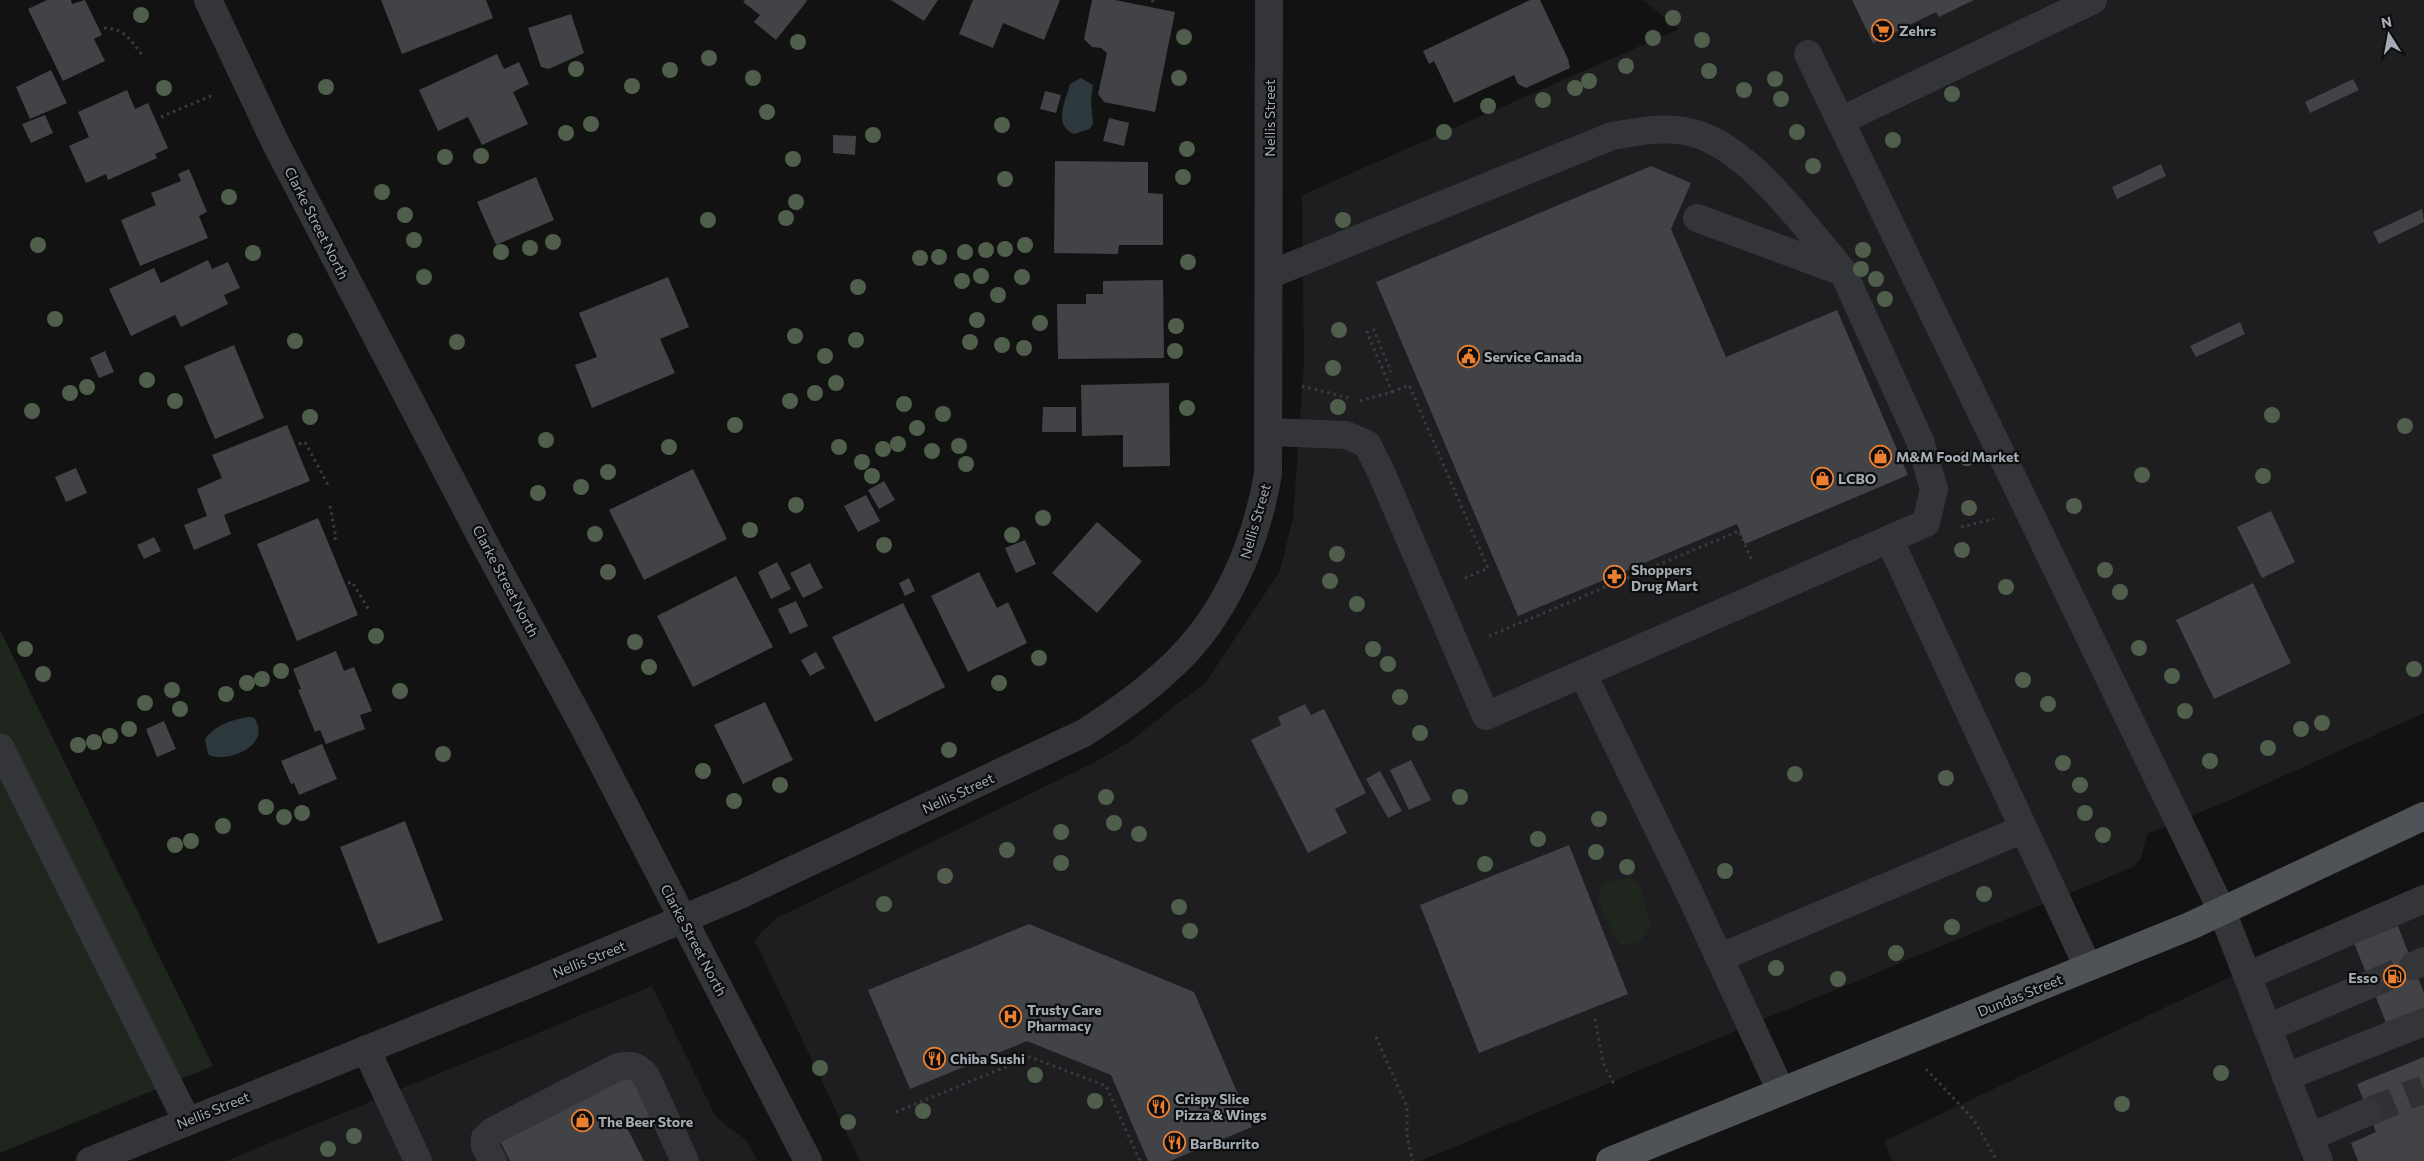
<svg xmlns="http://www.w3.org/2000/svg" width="2424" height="1161" font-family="Commissioner,sans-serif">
<rect width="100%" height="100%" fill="#121213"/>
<path fill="#1e1e20" d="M1643 0H2424V713L2223 803 2147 834 2141 858 2133 867 1420 1161H860L755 941 760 933 777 918 1099 760 1129 742 1206 682 1280 571 1293 518 1304 363 1302 195 1679 29Z
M2424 895V1161H1892L1884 1141 2223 980Z
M652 986 716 1117 747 1141 758 1161H226Z"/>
<path fill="#1f261e" d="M0 630 213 1066 0 1153Z
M1632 878C1650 892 1639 906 1652 921 1645 940 1641 942 1621 946L1614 936 1598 900 1602 885 1614 880Z"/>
<path fill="#2c383c" d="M1081 78 1093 85 1091 101 1093 124 1089 129 1074 134C1052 125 1066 100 1070 84Z
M250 717 254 718C274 746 224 765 208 754L205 740C211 727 235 718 250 717Z"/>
<path fill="#414346" d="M47 0H71L72 4 85 0 102 35 94 39 105 61 63 81 28 9Z
M381 0H486L493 18 402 54Z
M745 0H806L807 1 776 40 754 22 760 15 743 2Z
M891 0H938L924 21Z
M973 0H1060L1044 40 1003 23 993 48 959 34Z
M1092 0H1115L1175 12 1155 112 1104 102 1098 94 1107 53 1101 48 1092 47 1084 39Z
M1530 0H1540L1568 59 1570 68 1526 88 1518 84 1514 75 1454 103 1434 61 1429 64 1423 51Z
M1852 0H1974L1939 17 1936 12 1873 43Z
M571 14 584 53 549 69 541 67 528 28Z
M497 54 504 69 519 62 529 84 513 92 528 124 482 145 468 117 438 131 419 90Z
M51 70 67 103 30 119 16 87Z
M2353 79 2359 90 2310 113 2305 102Z
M127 90 135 109 148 103 168 148 155 154 157 158 108 180 106 174 86 183 69 146 89 137 78 112Z
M1045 91 1061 95 1056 113 1040 109Z
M45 115 53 133 31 143 22 124Z
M1109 118 1129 123 1124 146 1103 141Z
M833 135 856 136 855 155 833 153Z
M1055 161 1148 162V193L1163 194V245H1119L1118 254 1054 253Z
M2161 164 2166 176 2117 199 2112 187Z
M1651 166 1691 183 1671 229 1726 357 1837 310 1908 475 1745 544 1737 524 1518 616 1376 282Z
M189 169 207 212 199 216 208 238 140 266 121 220 156 205 151 193 181 181 178 174Z
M536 177 554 220 496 245 477 202Z
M2422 209 2424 222 2379 244 2373 232Z
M208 260 212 269 228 262 240 288 224 295 228 304 181 327 175 315 131 336 109 289 154 268 161 283Z
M668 277 689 327 660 339 675 373 592 408 575 365 597 357 579 313Z
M1163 280 1164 358 1058 359 1057 304H1086V294H1103V281Z
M2240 322 2245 334 2196 357 2190 346Z
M234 345 264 418 215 439 184 366Z
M105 351 114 372 99 378 90 358Z
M1169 383 1170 466 1123 467V435L1082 436 1081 385Z
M1043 407H1076V432H1042Z
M287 425 310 481 224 515 231 534 194 550 184 525 207 516 197 489 222 478 212 455Z
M76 468 87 493 66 502 55 477Z
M693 469 727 539 644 580 609 510Z
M884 481 895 500 879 509 868 490Z
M866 495 880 521 858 532 844 506Z
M2271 511 2295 562 2262 578 2237 527Z
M318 518 358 615 297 641 257 544Z
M1097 522 1142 561 1097 613 1052 573Z
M154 537 161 551 144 559 137 545Z
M1025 540 1036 564 1016 573 1005 548Z
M777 562 791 589 771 599 758 572Z
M810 563 823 588 803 598 790 573Z
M979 572 997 608 1008 602 1027 643 968 672 931 596Z
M736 576 773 647 693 687 657 616Z
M909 578 915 591 905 596 899 583Z
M2253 583 2291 663 2214 699 2176 620Z
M796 601 808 626 790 634 778 609Z
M903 603 945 687 875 722 832 637Z
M336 651 344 671 354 667 372 711 360 715 365 729 326 744 320 730 315 732 298 690 301 689 293 669Z
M816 652 825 668 810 676 801 660Z
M765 702 793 760 743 784 714 725Z
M1305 704 1311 715 1324 709 1366 793 1335 809 1347 833 1308 853 1251 740 1281 725 1278 717Z
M164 721 176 749 157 757 146 729Z
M322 744 337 779 299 795 294 783 291 784 281 761Z
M1411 760 1431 800 1409 810 1390 770Z
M1380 771 1402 811 1388 818 1366 779Z
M405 821 443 920 378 944 340 847Z
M1569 845 1628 994 1479 1053 1420 905Z
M1029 924 1194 992 1252 1127 1170 1161H1148L1111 1075 1027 1041 910 1089 868 990Z
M2398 926 2424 993V1016L2389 1030 2354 943Z
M2424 1057V1161H2358L2351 1143 2376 1132 2357 1084Z
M632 1069 654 1115 627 1128 644 1161H510L497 1135Z"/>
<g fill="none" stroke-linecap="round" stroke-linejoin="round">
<path stroke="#2f3133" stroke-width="28" stroke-dasharray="28 14" stroke-linecap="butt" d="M2371 984 2413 966
M2368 1112 2424 1089"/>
<path stroke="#393c3f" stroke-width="3" stroke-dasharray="2.5 4" stroke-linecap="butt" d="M1152 0 1154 4
M104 28C126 29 130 40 143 56
M161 117 213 95
M1302 386 1349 398
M1392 392 1409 385 1488 568 1463 579
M1360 401 1392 392 1367 332 1374 330 1391 372
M299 444 305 442 328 485
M330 506 336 538 331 541
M1961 527 1994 519
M348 583 352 582 369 610
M1489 636 1739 531 1752 561
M1595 1019 1603 1063 1615 1086
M1376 1037 1407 1107V1138L1413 1161
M1926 1069 1974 1120 1997 1161
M896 1112 1030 1057 1106 1086 1140 1161"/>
<path stroke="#333538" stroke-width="28" d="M208 0 276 144 489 552 585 729 808 1161
M1808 54 2222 911 2319 1161
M1842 120 2093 0
M1269 275 1612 136C1636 132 1659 127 1684 131 1745 140 1804 226 1842 270
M1268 432 1346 435 1367 444 1381 472 1486 716 1926 523 1934 489 1920 441 1843 272 1697 218
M1889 539 2088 967
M1583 674 1687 888 1781 1091
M0 747 187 1121
M1719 958 2023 829
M2413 966 2424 961
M2247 976 2424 899
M2267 1028 2371 984
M366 1049 418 1161
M2286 1077 2424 1022
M2310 1137 2368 1112
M90 1161 531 983 742 894 1084 733C1115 713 1145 692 1172 666 1225 617 1256 544 1268 474L1269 0
M493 1161 485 1146V1138L493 1131 618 1067C631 1064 638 1066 646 1076L685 1161"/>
<path stroke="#4f5357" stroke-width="28" d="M1610 1161 2190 926 2424 816"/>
</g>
<g fill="#4f5f4c">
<circle cx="141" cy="15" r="8"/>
<circle cx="1673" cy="18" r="8"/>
<circle cx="1184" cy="37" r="8"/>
<circle cx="1653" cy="38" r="8"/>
<circle cx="1702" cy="40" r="8"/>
<circle cx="798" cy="42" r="8"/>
<circle cx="709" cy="58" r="8"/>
<circle cx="1626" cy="66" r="8"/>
<circle cx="576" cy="69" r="8"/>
<circle cx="670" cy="70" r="8"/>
<circle cx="1709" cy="71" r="8"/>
<circle cx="753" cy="78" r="8"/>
<circle cx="1179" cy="78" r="8"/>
<circle cx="1775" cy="79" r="8"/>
<circle cx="1589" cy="81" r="8"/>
<circle cx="632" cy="86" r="8"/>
<circle cx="326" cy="87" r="8"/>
<circle cx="164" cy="88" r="8"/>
<circle cx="1575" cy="88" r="8"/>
<circle cx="1744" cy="90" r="8"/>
<circle cx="1952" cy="94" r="8"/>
<circle cx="1781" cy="99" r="8"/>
<circle cx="1543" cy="100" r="8"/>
<circle cx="1488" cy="106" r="8"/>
<circle cx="767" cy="112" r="8"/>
<circle cx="591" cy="124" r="8"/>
<circle cx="1002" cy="125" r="8"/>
<circle cx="1444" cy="132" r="8"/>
<circle cx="1797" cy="132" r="8"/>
<circle cx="566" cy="133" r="8"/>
<circle cx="873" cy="135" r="8"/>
<circle cx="1893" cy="140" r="8"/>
<circle cx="1187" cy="149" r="8"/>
<circle cx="481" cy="156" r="8"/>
<circle cx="445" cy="157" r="8"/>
<circle cx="793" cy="159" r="8"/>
<circle cx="1813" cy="166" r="8"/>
<circle cx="1183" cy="177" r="8"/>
<circle cx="1005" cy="179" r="8"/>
<circle cx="382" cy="192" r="8"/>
<circle cx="229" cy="197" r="8"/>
<circle cx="796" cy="202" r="8"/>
<circle cx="405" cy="215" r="8"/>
<circle cx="786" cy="218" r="8"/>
<circle cx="708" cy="220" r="8"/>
<circle cx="1343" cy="220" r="8"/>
<circle cx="414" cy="240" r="8"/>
<circle cx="553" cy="242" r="8"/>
<circle cx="38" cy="245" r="8"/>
<circle cx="1025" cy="245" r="8"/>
<circle cx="530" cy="248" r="8"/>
<circle cx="1005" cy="249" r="8"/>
<circle cx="986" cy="250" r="8"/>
<circle cx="1863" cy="250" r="8"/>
<circle cx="501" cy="252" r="8"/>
<circle cx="965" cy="252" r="8"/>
<circle cx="253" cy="253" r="8"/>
<circle cx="939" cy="257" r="8"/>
<circle cx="920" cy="258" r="8"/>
<circle cx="1188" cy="262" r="8"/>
<circle cx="1861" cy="269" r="8"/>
<circle cx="981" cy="276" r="8"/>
<circle cx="424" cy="277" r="8"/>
<circle cx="1022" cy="277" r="8"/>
<circle cx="1876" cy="279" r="8"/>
<circle cx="962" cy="281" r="8"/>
<circle cx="858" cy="287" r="8"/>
<circle cx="998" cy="295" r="8"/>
<circle cx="1885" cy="299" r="8"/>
<circle cx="55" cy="319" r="8"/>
<circle cx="977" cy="320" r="8"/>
<circle cx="1040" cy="323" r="8"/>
<circle cx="1176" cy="326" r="8"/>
<circle cx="1339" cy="330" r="8"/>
<circle cx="795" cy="336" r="8"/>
<circle cx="856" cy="340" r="8"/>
<circle cx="295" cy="341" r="8"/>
<circle cx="457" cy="342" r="8"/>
<circle cx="970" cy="342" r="8"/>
<circle cx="1002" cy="345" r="8"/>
<circle cx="1024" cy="348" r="8"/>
<circle cx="1175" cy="351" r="8"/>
<circle cx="825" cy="356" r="8"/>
<circle cx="1333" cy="368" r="8"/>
<circle cx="147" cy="380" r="8"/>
<circle cx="836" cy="383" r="8"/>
<circle cx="87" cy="387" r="8"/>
<circle cx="70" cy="393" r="8"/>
<circle cx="815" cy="393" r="8"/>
<circle cx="175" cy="401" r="8"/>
<circle cx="790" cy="401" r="8"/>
<circle cx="904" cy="404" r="8"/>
<circle cx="1338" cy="407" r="8"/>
<circle cx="1187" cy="408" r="8"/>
<circle cx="32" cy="411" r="8"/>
<circle cx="943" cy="414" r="8"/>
<circle cx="2272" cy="415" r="8"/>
<circle cx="310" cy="417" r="8"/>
<circle cx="735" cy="425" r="8"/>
<circle cx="2405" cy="426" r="8"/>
<circle cx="917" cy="428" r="8"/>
<circle cx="546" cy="440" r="8"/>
<circle cx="898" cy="444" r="8"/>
<circle cx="959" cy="446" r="8"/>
<circle cx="669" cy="447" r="8"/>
<circle cx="839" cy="447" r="8"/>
<circle cx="883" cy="449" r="8"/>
<circle cx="932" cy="451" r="8"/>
<circle cx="1967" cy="458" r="8"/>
<circle cx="862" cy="462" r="8"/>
<circle cx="966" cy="464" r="8"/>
<circle cx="608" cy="472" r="8"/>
<circle cx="2142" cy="475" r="8"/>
<circle cx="872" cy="476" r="8"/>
<circle cx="2263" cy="476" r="8"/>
<circle cx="581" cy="487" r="8"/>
<circle cx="538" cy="493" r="8"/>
<circle cx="796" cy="505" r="8"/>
<circle cx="2074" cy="506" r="8"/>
<circle cx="1969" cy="508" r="8"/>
<circle cx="1043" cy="518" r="8"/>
<circle cx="750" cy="530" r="8"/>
<circle cx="595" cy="534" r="8"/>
<circle cx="1012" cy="535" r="8"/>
<circle cx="884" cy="545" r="8"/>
<circle cx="1962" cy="550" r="8"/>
<circle cx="1337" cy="554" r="8"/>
<circle cx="2105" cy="570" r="8"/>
<circle cx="608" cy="572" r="8"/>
<circle cx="1330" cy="581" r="8"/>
<circle cx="2006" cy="587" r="8"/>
<circle cx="2120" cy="592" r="8"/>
<circle cx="1357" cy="604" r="8"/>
<circle cx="376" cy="636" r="8"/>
<circle cx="635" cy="642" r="8"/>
<circle cx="2139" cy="648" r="8"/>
<circle cx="25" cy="649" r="8"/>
<circle cx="1373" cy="649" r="8"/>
<circle cx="1039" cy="658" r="8"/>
<circle cx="1388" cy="664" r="8"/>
<circle cx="649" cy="667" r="8"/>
<circle cx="2414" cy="669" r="8"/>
<circle cx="281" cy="671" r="8"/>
<circle cx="43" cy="674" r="8"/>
<circle cx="2172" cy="676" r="8"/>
<circle cx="262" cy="679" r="8"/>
<circle cx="2023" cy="680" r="8"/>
<circle cx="247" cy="683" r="8"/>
<circle cx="999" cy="683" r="8"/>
<circle cx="172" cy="690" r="8"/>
<circle cx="400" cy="691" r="8"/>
<circle cx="226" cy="694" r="8"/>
<circle cx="1400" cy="697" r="8"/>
<circle cx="145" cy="703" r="8"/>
<circle cx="2048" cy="704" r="8"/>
<circle cx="180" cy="709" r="8"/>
<circle cx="2185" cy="711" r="8"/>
<circle cx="2322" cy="723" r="8"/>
<circle cx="129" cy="729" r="8"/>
<circle cx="2301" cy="729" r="8"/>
<circle cx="1420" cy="733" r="8"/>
<circle cx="110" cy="736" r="8"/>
<circle cx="94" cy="742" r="8"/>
<circle cx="78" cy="745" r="8"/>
<circle cx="2268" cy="748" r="8"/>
<circle cx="949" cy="750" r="8"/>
<circle cx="443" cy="754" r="8"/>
<circle cx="2210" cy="761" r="8"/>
<circle cx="2063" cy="763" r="8"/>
<circle cx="703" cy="771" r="8"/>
<circle cx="1795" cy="774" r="8"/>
<circle cx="1946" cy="778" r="8"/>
<circle cx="780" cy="785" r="8"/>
<circle cx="2080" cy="785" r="8"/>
<circle cx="1106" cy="797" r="8"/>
<circle cx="1460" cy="797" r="8"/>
<circle cx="734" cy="801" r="8"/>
<circle cx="266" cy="807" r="8"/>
<circle cx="302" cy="813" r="8"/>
<circle cx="2085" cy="813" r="8"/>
<circle cx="284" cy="817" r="8"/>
<circle cx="1599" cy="819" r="8"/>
<circle cx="1114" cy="823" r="8"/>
<circle cx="223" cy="826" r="8"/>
<circle cx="1061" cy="832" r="8"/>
<circle cx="1139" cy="834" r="8"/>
<circle cx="2103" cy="835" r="8"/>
<circle cx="1538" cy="839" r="8"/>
<circle cx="191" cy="841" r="8"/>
<circle cx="175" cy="845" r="8"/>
<circle cx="1007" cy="850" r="8"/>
<circle cx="1596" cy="852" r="8"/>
<circle cx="1061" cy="863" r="8"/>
<circle cx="1485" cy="864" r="8"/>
<circle cx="1627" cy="867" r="8"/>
<circle cx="1725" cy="871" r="8"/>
<circle cx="945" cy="876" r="8"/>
<circle cx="1984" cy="894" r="8"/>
<circle cx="884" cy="904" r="8"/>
<circle cx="1179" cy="907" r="8"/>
<circle cx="1952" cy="927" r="8"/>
<circle cx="1190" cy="931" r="8"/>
<circle cx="1896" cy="953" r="8"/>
<circle cx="1776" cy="968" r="8"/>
<circle cx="1838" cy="979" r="8"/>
<circle cx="820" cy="1068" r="8"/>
<circle cx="2221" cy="1073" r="8"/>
<circle cx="1035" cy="1075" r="8"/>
<circle cx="1095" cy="1101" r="8"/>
<circle cx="2122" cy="1104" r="8"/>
<circle cx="923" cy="1111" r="8"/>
<circle cx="848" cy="1122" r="8"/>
<circle cx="354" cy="1136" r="8"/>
<circle cx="328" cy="1149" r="8"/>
</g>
<defs>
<symbol id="supermarket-ring" viewBox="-11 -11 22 22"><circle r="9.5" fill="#0d0d0e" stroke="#ed8030" stroke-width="1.5"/><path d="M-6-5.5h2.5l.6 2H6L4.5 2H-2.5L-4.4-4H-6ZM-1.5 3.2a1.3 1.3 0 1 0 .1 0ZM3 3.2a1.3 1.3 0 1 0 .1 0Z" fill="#ed8030"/></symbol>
<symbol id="civic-ring" viewBox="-11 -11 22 22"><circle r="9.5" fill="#0d0d0e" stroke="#ed8030" stroke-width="1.5"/><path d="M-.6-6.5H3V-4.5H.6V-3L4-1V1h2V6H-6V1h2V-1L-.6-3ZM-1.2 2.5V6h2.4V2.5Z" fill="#ed8030"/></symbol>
<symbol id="shop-ring" viewBox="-11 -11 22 22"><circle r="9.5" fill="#0d0d0e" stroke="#ed8030" stroke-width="1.5"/><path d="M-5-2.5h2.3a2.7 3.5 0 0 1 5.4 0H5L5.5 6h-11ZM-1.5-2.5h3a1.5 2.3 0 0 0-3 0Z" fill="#ed8030"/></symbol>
<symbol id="pharmacy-ring" viewBox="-11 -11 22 22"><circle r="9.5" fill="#0d0d0e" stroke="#ed8030" stroke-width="1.5"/><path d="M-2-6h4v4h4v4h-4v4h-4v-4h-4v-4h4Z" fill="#ed8030"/></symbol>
<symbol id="fuel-ring" viewBox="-11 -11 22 22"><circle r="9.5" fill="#0d0d0e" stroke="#ed8030" stroke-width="1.5"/><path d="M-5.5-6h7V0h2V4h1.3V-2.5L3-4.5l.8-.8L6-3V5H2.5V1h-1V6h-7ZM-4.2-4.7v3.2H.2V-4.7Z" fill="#ed8030"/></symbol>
<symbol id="hospital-ring" viewBox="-11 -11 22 22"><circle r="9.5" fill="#0d0d0e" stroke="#ed8030" stroke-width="1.5"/><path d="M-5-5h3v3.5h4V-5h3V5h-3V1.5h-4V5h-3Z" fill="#ed8030"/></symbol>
<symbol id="restaurant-ring" viewBox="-11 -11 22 22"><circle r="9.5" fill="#0d0d0e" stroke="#ed8030" stroke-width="1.5"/><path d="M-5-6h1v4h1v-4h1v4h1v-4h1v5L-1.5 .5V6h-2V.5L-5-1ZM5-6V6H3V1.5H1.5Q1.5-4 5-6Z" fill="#ed8030"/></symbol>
</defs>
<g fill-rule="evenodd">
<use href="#supermarket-ring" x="1870" y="18" width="25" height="25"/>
<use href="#civic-ring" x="1456" y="344" width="25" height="25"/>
<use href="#shop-ring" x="1868" y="444" width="25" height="25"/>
<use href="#shop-ring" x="1810" y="466" width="25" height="25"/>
<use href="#pharmacy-ring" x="1602" y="564" width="25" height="25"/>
<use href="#fuel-ring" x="2382" y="964" width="25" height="25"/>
<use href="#hospital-ring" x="998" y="1004" width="25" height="25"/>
<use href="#restaurant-ring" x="922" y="1046" width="25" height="25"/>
<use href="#restaurant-ring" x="1146" y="1094" width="25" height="25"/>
<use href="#shop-ring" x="570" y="1108" width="25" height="25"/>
<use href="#restaurant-ring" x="1162" y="1130" width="25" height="25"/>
</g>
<g text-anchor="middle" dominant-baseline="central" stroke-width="4.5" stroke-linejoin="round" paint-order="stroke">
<g font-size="14" font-weight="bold" fill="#a3acb4" stroke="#0d0d0e" text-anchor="start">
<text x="1899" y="30">Zehrs</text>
<text x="1484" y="356">Service Canada</text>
<text x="1896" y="456">M&amp;M Food Market</text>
<text x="1838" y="478">LCBO</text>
<text x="1631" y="569">Shoppers<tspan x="1631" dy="16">Drug Mart</tspan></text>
<text x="2378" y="977" text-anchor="end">Esso</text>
<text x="1027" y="1009">Trusty Care<tspan x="1027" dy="16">Pharmacy</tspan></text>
<text x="950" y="1058">Chiba Sushi</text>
<text x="1175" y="1098">Crispy Slice<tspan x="1175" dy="16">Pizza &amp; Wings</tspan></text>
<text x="598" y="1121">The Beer Store</text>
<text x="1190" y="1143">BarBurrito</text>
</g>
<g font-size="14" fill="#a3acb4" stroke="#0d0d0e">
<text transform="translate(1269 118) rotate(-90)">Nellis Street</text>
<text transform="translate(317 223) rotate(63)">Clarke Street North</text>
<text transform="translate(1255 521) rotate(-74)">Nellis Street</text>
<text transform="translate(506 581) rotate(62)">Clarke Street North</text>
<text transform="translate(958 793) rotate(-25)">Nellis Street</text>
<text transform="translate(694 940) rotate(62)">Clarke Street North</text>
<text transform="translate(589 959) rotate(-22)">Nellis Street</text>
<text transform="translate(2020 995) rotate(-22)">Dundas Street</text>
<text transform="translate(213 1110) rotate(-22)">Nellis Street</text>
</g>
</g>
<g transform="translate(2389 35) rotate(349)" stroke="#0d0d0e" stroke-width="4" paint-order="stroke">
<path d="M0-4L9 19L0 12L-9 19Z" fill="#a3acb4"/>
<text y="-8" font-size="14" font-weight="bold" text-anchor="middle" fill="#a3acb4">N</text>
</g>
</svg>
